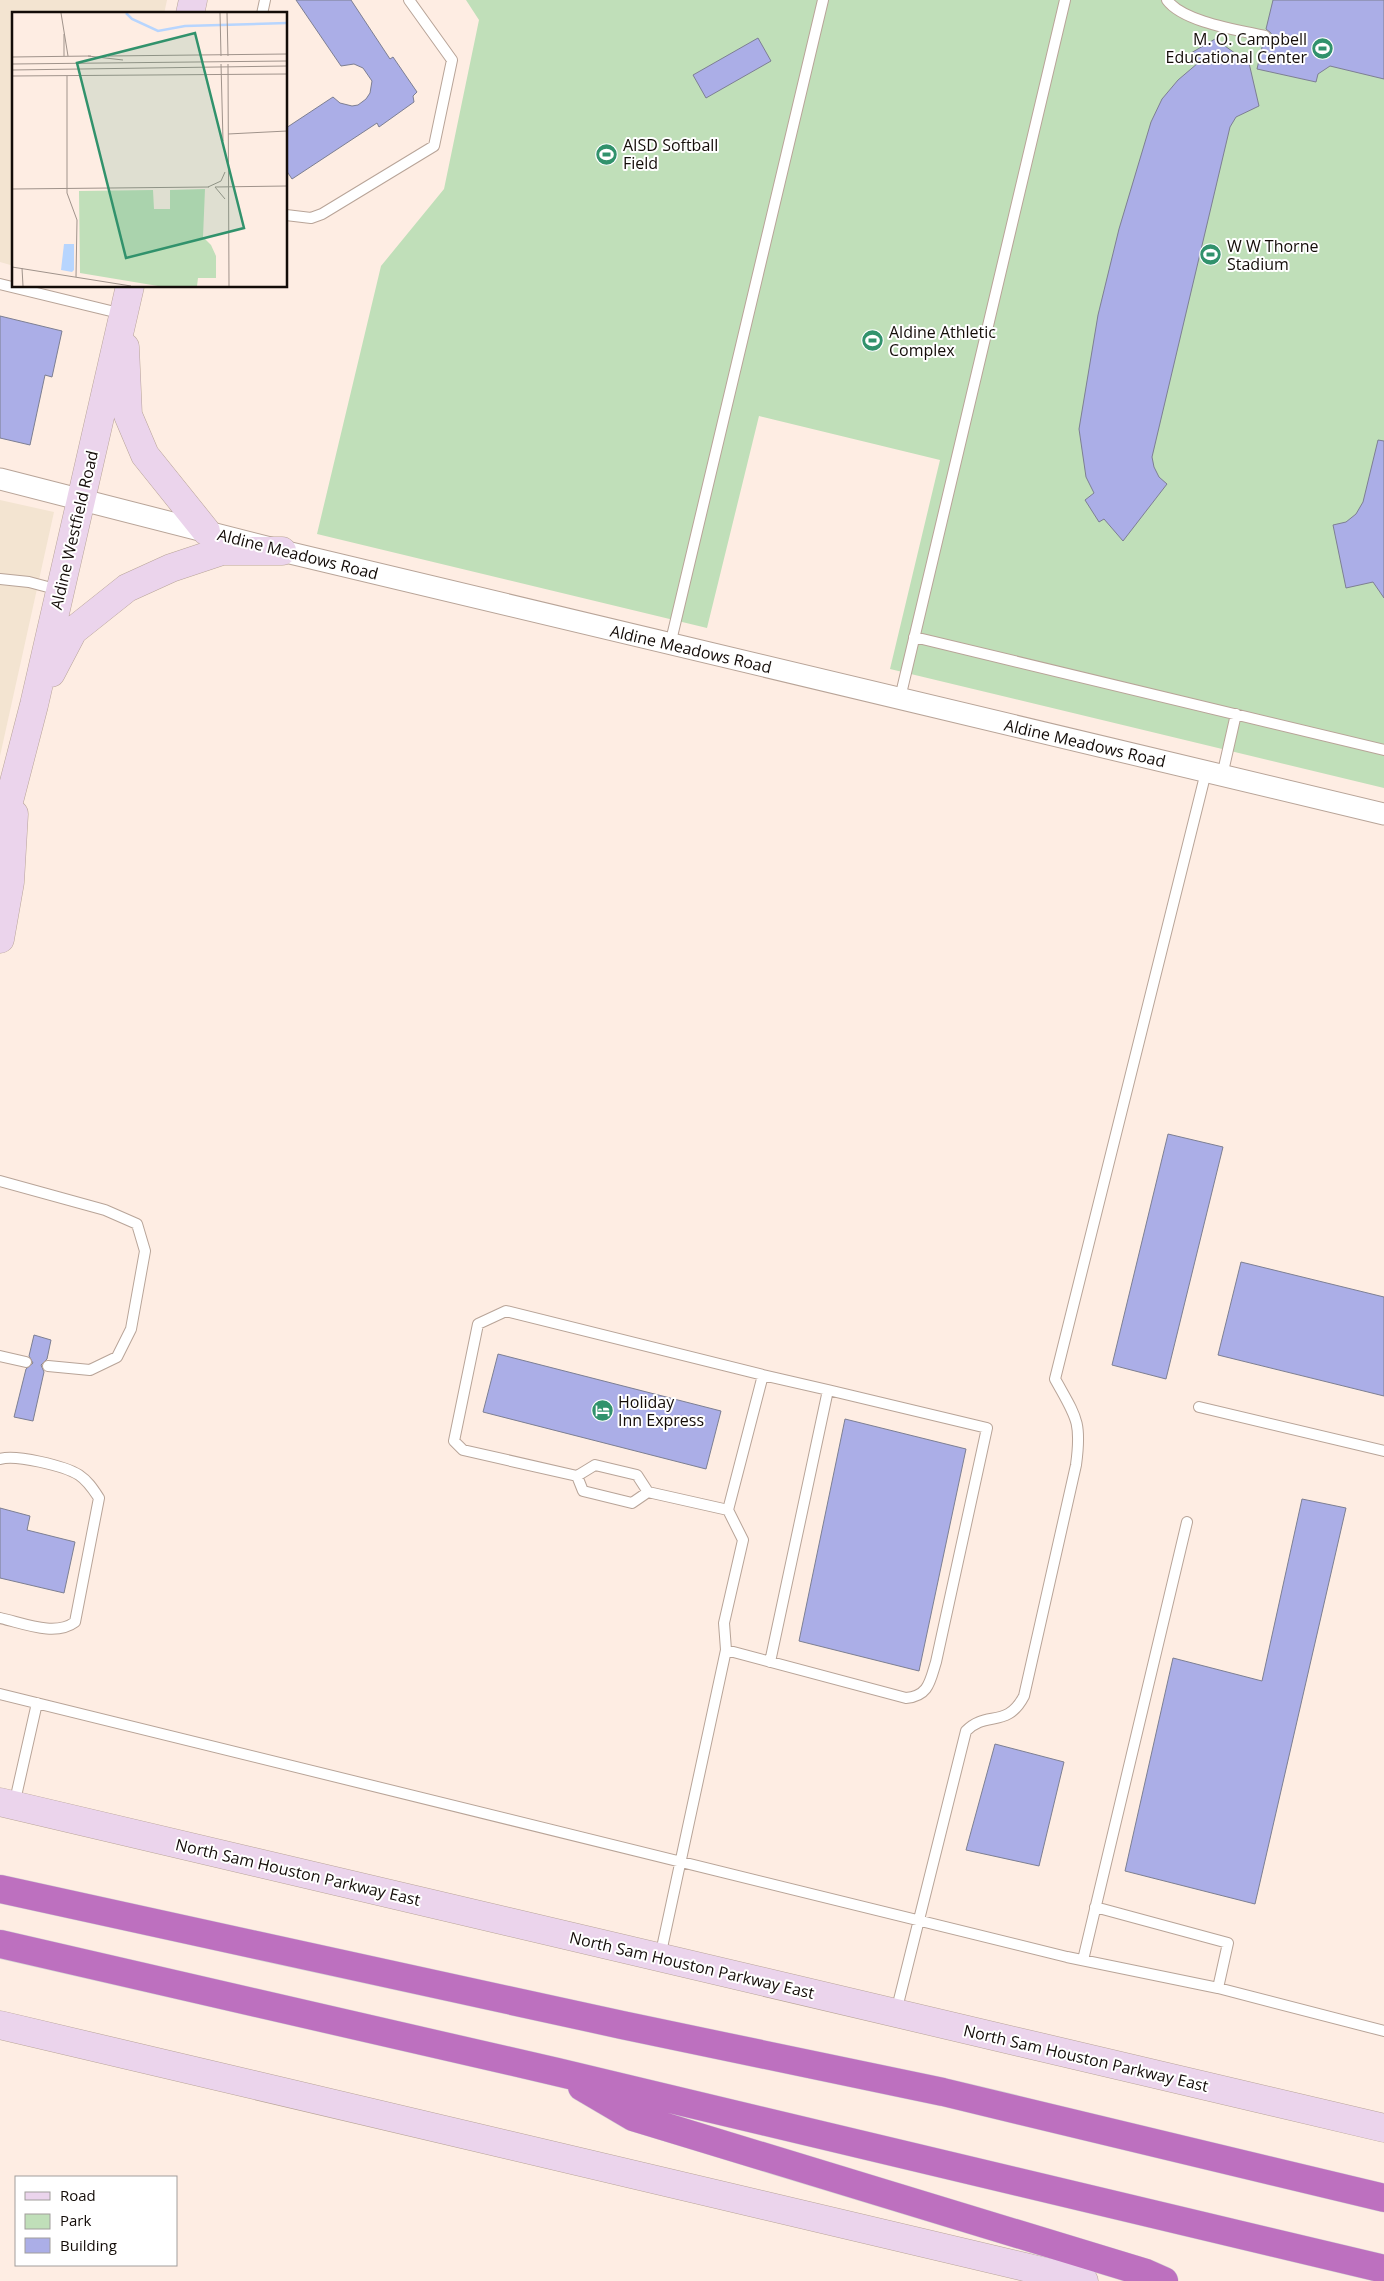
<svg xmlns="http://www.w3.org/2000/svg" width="1384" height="2281" font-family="'Open Sans',sans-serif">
<rect width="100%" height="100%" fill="#feede3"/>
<path fill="#f3e4d1" d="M0 0H167L164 14H14V266L0 262Z
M0 500 54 512 0 756Z"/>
<path fill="#c0dfb9" d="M466 0H1384V788L890 669 940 460 759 416 707 628 317 534 381 266 444 189 479 20Z"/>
<path fill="#abaee7" stroke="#7d7f92" d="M296 0H351L390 59 393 57 417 92 413 96 414 102 379 127 377 123 292 179 286 170V128L333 97 340 103 352 106 358 105 366 99 370 93 372 81 363 68 354 64 341 66Z
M1273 0H1384V79L1330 66 1318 74 1316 82 1257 69 1263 43 1268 42 1272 38 1271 33 1266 29Z
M758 38 771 61 706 98 693 75Z
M1215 39 1249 63 1259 106 1236 117 1230 127 1152 457 1154 467 1159 477 1167 484 1123 541 1104 519 1099 522 1085 500 1094 493 1086 477 1079 429 1098 315 1119 229 1151 122 1162 99 1178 80 1198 63 1191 53Z
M0 316 62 331 52 377 45 375 30 445 0 438Z
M1378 440 1384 441V598L1373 582 1346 588 1333 525 1346 522 1356 514 1363 502Z
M1168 1134 1223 1147 1166 1379 1112 1365Z
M1241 1262 1384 1297V1396L1218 1355Z
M34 1335 51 1340 47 1359 41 1365 44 1372 33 1421 14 1417 26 1369 33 1363 29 1356Z
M498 1354 721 1411 706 1469 483 1412Z
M845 1419 966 1449 919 1671 799 1641Z
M1302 1499 1346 1508 1255 1904 1125 1871 1173 1658 1262 1681Z
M0 1508 30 1516 27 1530 75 1542 64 1593 0 1578Z
M995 1744 1064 1762 1039 1866 966 1850Z"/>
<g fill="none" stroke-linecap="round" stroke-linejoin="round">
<defs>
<path id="service" d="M1167 0C1183 22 1238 30 1265 36
M262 14 265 0
M286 215 311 218 322 214 434 146 452 60 409 0
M0 284 123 314
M0 579 29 582 59 590
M914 637 1384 750
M670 645 823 0
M900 698 1065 0
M1222 776 1236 714
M0 1181 105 1210 137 1224 145 1251 131 1329 117 1357 90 1370 48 1366
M0 1356 26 1362
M763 1375 828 1390
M1199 1407 1384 1451
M0 1459C15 1454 65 1466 79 1475 88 1481 93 1489 99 1498L75 1622C55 1637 23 1623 0 1618
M577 1476 583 1491 632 1503 648 1492
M726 1650 724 1623 743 1540 728 1510 648 1492 637 1475 595 1465 577 1476 463 1450 454 1441 478 1324 506 1311 763 1375 728 1510
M0 1694 1067 1957 1218 1988 1384 2031
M14 1805 37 1703
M1095 1907 1228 1943 1218 1988
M660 1957 726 1650 906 1698C929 1696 930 1681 936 1662L987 1428 828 1390 770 1662
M1083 1960 1187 1522
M896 2012 966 1731C986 1710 1007 1729 1024 1696L1076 1465C1082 1421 1076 1417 1055 1379L1206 772"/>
<path id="minor" d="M0 479 282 551 1384 814"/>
<path id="secondary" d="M190 14 193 0
M125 347 128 415 145 455 206 531
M51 673 73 631 127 588 171 568 222 551H282
M0 836 34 705 130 286
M0 939 10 882 14 814
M0 1802 1384 2128
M0 2025 1084 2281"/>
<path id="motorway" d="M0 1889 622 2025 943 2092 1384 2198
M0 1944 557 2072 1384 2269
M582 2087 633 2117 1146 2273 1164 2281"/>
</defs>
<use href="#service" stroke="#b8a498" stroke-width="12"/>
<use href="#minor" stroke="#b8a498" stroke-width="23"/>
<use href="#secondary" stroke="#b8a498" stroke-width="29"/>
<use href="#motorway" stroke="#d5d3d3" stroke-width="29"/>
<use href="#service" stroke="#fff" stroke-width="10"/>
<use href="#minor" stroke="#fff" stroke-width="21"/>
<use href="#secondary" stroke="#ebd4ec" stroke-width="28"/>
<use href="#motorway" stroke="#bd70bf" stroke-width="28"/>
</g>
<defs>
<symbol id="stadium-disc" viewBox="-11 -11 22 22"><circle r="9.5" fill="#31926c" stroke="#fff"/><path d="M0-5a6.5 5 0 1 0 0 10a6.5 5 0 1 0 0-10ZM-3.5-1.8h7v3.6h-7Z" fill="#fff"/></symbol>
<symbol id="hotel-disc" viewBox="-11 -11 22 22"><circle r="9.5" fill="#31926c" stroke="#fff"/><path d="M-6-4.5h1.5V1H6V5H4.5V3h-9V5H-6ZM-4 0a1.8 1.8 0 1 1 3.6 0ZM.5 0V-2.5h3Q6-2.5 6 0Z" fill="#fff"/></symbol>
</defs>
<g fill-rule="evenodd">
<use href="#stadium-disc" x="1310" y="36" width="25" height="25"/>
<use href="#stadium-disc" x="594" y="142" width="25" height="25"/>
<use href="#stadium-disc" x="1198" y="242" width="25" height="25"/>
<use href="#stadium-disc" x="860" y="328" width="25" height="25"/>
<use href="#hotel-disc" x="590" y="1398" width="25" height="25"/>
</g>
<g text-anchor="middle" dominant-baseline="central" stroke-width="4" stroke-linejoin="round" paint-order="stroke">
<g font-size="16" fill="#130c08" stroke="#fff" text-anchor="start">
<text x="1307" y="39" text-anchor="end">M. O. Campbell<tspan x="1307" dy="18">Educational Center</tspan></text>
<text x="623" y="145">AISD Softball<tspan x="623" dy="18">Field</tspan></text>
<text x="1227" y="246">W W Thorne<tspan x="1227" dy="18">Stadium</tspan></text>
<text x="889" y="332">Aldine Athletic<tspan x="889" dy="18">Complex</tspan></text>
<text x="618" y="1402">Holiday<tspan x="618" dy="18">Inn Express</tspan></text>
</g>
<g font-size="16" fill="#130c08" stroke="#fff">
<text transform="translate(74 530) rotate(-77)">Aldine Westfield Road</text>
<text transform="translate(298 554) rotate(14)">Aldine Meadows Road</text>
<text transform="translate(691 649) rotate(13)">Aldine Meadows Road</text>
<text transform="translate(1085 743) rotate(13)">Aldine Meadows Road</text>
<text transform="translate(298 1872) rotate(13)">North Sam Houston Parkway East</text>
<text transform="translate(692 1965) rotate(13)">North Sam Houston Parkway East</text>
<text transform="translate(1086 2058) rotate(13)">North Sam Houston Parkway East</text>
</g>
</g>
<g transform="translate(12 12)">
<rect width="275" height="275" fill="#feede3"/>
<path d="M193 177 191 225 199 233 204 244V266H186L185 274H146L68 261 67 179 141 178 142 197H158V178Z" fill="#c0dfb9"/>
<path d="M52 232H62V258L60 260 49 258Z" fill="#b7d5fe"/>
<path fill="none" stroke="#b7d5fe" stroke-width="2.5" d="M114 1 120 7 146 19 173 14 275 11"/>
<path fill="none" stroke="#a0938b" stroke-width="1" d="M49 1 56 44M208 1 209 44M215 1 216 44M52 44V22M76 44 111 48M96 44 275 42M0 45 79 44M0 52 275 49M209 52 211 129M216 52 217 274M0 58 275 54M0 64 275 62M55 64V181L65 208 64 265M216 122 275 119M196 175 209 169 213 160M203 175 275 174M203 175 213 187M0 177 197 175M0 255 119 274M10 256 11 274"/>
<path fill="#31926c" fill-opacity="0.15" stroke="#31926c" stroke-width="2.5" d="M183 21 232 216 114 246 65 51Z"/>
<rect width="275" height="275" fill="none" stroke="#130c08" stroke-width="2.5"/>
</g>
<rect x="15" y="2176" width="162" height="90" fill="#ffffff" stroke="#a19e9c"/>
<rect x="25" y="2192" width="25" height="8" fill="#ebd4ec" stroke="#a19e9c"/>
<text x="60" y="2201" font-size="15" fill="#130c08">Road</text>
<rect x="25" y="2214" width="25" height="15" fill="#c0dfb9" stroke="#a19e9c"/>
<text x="60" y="2226" font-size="15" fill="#130c08">Park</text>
<rect x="25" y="2238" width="25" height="15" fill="#abaee7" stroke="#a19e9c"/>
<text x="60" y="2251" font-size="15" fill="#130c08">Building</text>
</svg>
